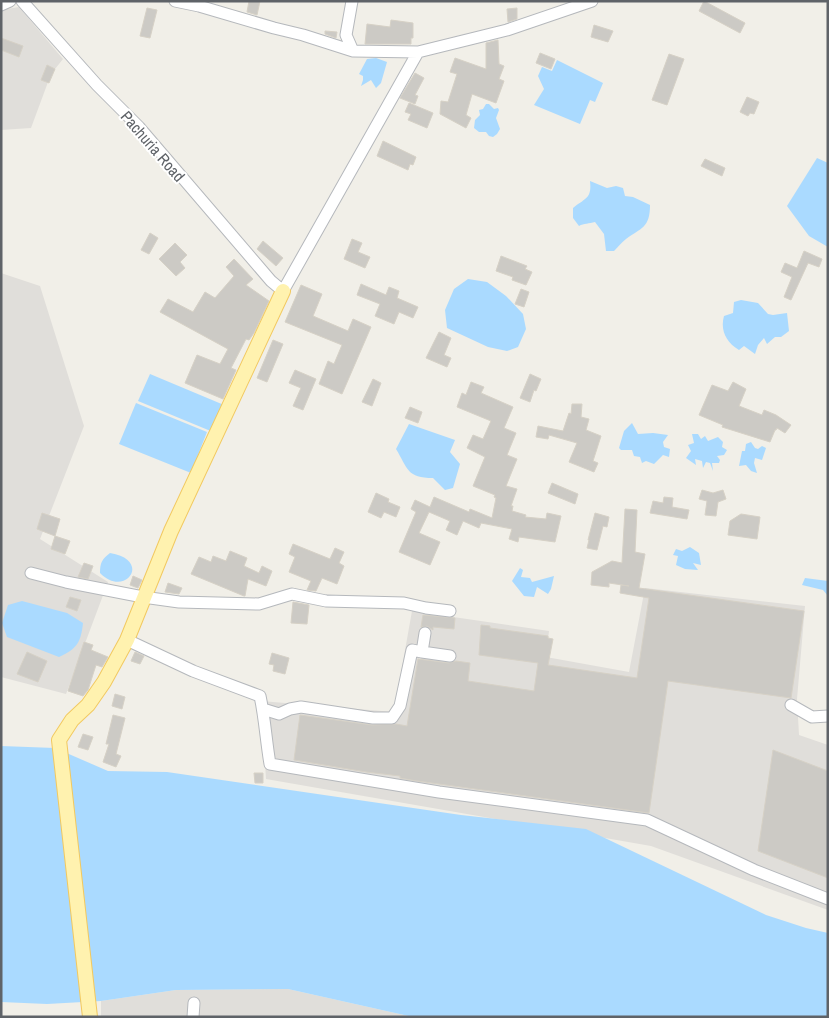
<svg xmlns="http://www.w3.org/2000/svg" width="829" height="1018" font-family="'Archivo Narrow',sans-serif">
<rect width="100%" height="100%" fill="#f1efe8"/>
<path fill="#e0deda" d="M19 7 63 59 51 74 31 128 1 130V10Z
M1 273 40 286 84 426 40 539 108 582 66 694 1 677Z
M645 588 805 606 797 699 799 735 828 745V910L651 846 266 779 261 701 394 712 412 611 549 631 546 657 629 672Z
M288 989 413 1017H101V1001L176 990Z"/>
<path fill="#aadaff" d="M376 58 387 62 381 83 376 88 371 80 361 86 363 80V76L359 74 367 59Z
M557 60 603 83 595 102 590 100 580 124 534 105 544 89 538 76 542 67 552 71Z
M486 104H489L494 109 498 108 499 110 496 118 500 129 497 134 493 137 489 136 486 132H479L474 128 475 120 480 115 479 110 483 109Z
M817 158 828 163V247L809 236 787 206Z
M590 181 607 188 616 186 623 188 625 196 633 197 650 205C650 228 641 228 626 239 621 243 618 247 614 251H606L604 234 595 222C589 224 584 223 579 226L573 218V208C585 198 592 199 590 181Z
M468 279 487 282 506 296 523 314 526 329 518 347 507 351 488 347 447 328 445 310 454 289Z
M741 300 758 303 768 314 773 315 787 313 789 331 781 337H775L767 344 764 338 758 345 755 354 744 346 739 350C726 342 720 330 724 316L733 313 734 302Z
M150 374 224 405 213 432 138 401Z
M136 403 207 432 191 473 119 444Z
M632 423 638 434 653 433 668 435 663 442 664 447 670 449 669 457 663 455 654 464 646 461 642 463 640 457 634 456 632 450H621L619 448 624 431Z
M409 424 455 440 450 452 460 464 453 488 445 490 433 478C407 478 408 469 396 449Z
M692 434H698L701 439 705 436 708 441 718 437 723 442 722 447 727 450 724 455 717 456 720 460 719 463H712L713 471 710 463 706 462 703 468 702 461 695 459 696 465 686 458 691 451 688 445 694 443Z
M751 442 755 448 758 449 762 446 766 448 762 460 755 458 754 463 757 473 751 471 746 465 739 466 742 451H745L746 444Z
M690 547 699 553 701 565 693 563 698 570 685 569 676 565 678 556 673 555 676 549 682 551Z
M110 553C153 560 125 599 100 573 100 563 102 559 110 553Z
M520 568 523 570 521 577 530 578 532 582 554 576 551 589 548 594 537 587 534 597 524 596 512 581Z
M805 578 828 581V596L823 590 802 585Z
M22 601 67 613 83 623C81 642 77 649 59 657L7 637 2 623 8 605Z
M1 746 55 748 108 771 167 772 461 815 586 829 766 915 806 928 828 933V1017H413L288 989 176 990 101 1001 47 1004 1 1002Z"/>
<path fill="#cccac5" stroke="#d6d1c6" d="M249 1H260L257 15 247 12Z
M704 1 745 23 740 33 699 11Z
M147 8 157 10 150 38 140 36Z
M517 8V19L508 22 507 9Z
M391 20 413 23V38H411V44H365L367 24 390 27Z
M594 25 613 31 608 42 591 37Z
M325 31 337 32 336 38 325 34Z
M1 38 23 46 19 57 1 50Z
M498 40 499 64 504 66 499 79 504 81 496 103 472 94 466 115 471 118 466 128 440 114 441 101 448 102 457 74 450 72 455 58 486 69V43Z
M540 53 555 59 551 69 536 63Z
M669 54 684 59 667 105 652 100Z
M47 65 55 69 49 83 41 80Z
M415 73 424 78 415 95 418 96 415 104 400 98Z
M747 97 759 102 754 114 750 113 748 116 740 112Z
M409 103 433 113 427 128 408 120 411 114 405 112Z
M383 141 416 157 413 165 410 164 408 170 377 156Z
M705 159 725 168 722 176 701 166Z
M150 233 158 238 149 254 141 250Z
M352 239 362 243 358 252 370 257 365 268 344 259Z
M263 241 283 258 276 266 257 249Z
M175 243 187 255 180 262 185 268 176 276 159 259Z
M804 251 822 259 819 267 808 263 791 300 784 297 792 277 781 272 785 263 797 268Z
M501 256 527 266 525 269 532 272 526 285 512 280 513 277 496 271Z
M234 259 253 279 246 285 269 301 254 333 249 340 246 339 231 368 236 370 223 399 185 383 197 355 220 364 228 349 160 312 168 299 193 312 205 292 215 298 234 276 226 267Z
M361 284 386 295 389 287 399 291 397 298 418 307 413 318 399 312 394 324 375 316 380 304 357 295Z
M301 285 322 294 313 316 348 331 353 319 371 327 342 394 319 384 328 361 334 364 342 345 285 322Z
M521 289 529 292 524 307 515 304Z
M439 332 451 338 444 355 451 358 447 367 426 358Z
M273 340 283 344 267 382 257 378Z
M295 370 316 379 303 410 293 406 301 388 289 383Z
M530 374 541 379 536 391 534 390 530 402 520 398Z
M373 379 381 383 372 406 362 402Z
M471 382 484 387 481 393 513 407 504 428 516 433 507 455 517 459 506 486 517 489 511 506H513L512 511 526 515 525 517 546 519 547 513 561 516 555 542 519 537 518 542 509 539 512 529 481 523 479 528 463 521 457 535 446 530 450 521 429 512 419 533 440 542 430 565 399 552 416 512 411 509 415 500 430 507 434 497 469 512 470 509 492 518 496 498 494 497 495 495 473 486 485 457 467 448 473 435 483 439 491 421 457 407 462 393 466 395Z
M733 382 746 389 739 406 762 415 764 410 776 415 791 425 785 433 777 428 776 430H775L770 442 722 427 723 425 699 415 712 385 728 391Z
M572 404H582L581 417 589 419 586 430 601 436 593 461 598 463 594 472 569 462 577 443 549 435 548 439 536 437 538 426 563 431 569 413 571 414Z
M410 407 422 412 418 423 405 418Z
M552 483 578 494 575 504 548 493Z
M702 490 713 493 723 490 726 499 718 502 716 516 705 515 707 501 699 499Z
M376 493 389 499 388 502 400 507 396 517 384 512 381 518 368 512Z
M664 497 673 498 672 507 689 510 687 519 650 513 653 501 663 503Z
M625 509 637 510 635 552 645 554 639 588 804 611 791 698 668 681 649 813 417 781 400 778V776L366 772 294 760 300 715 372 725 396 724 407 726 418 659 449 663 456 661 470 663 468 681 534 691 538 663 479 655 481 625 490 626V628L548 636V638L553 639 548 665 637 678 649 598 620 593 621 585 629 586 609 583V587L591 585 592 572 612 561 622 563Z
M42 513 60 519 55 536 37 529Z
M595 513 609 517 607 527 603 526 597 550 587 548 589 540H588Z
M741 514 760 517 757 539 728 535 730 521Z
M55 536 70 541 65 554 51 549Z
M293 544 330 559 335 548 344 552 339 563 344 566 337 584 322 578 316 591 307 590 311 581 289 572 295 557 289 554Z
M230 551 247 558 244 566 259 573 262 566 272 571 266 586 248 579 245 596H244L191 574 199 557 211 562 213 556 226 561Z
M84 563 93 566 88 579 78 577Z
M133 576 142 580 138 588 130 585Z
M168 583 182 588 179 594 165 592Z
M70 597 81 600 77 611 66 607Z
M293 602 309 605 307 624 291 623Z
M423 615 455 618 454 629 433 627V630L427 626 421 627Z
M84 642 93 645 91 650 108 657 102 667 96 665 88 690 83 696 68 691Z
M27 652 47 661 38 682 17 674Z
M135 652 144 656 140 664 131 661Z
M272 653 289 658 285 674 273 671 274 665 269 664Z
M115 694 125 697 122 709 112 706Z
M113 715 125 718 116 754 121 756 116 767 103 762 109 744H106Z
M83 734 93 737 88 750 78 747Z
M773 750 828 771V878L758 851Z
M254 773H263V783H255Z"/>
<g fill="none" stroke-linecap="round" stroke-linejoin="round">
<defs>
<path id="minor" d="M22 1 97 85 139 127 271 281 283 291 418 52
M175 1 199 6 274 28 303 35 353 51 418 52 507 30 592 1
M352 1 346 35 353 51
M1 5 10 1
M31 573 66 582 143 597 179 602 259 604 292 594 326 601 404 603 426 608 450 611
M127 640 193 671 260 696C265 719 266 741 270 764L439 792 647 820 754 870 828 899
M422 652 450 656
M791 705 812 717 828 716
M263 709 279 714 290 709 301 707 373 718H392L400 706 412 650 422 652 425 633
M193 1017 194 1003"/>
<path id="major" d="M90 1017 59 740 72 720 88 705 104 682 127 640 171 531 283 291"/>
</defs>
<use href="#minor" stroke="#b5b8bc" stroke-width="13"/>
<use href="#major" stroke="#f2c960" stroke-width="16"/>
<use href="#minor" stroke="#fff" stroke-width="11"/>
<use href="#major" stroke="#fff2af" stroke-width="14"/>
</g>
<g text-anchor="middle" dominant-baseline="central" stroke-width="4" stroke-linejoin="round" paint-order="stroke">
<g font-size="16" fill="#5f6368" stroke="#fff">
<text transform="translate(153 146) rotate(49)">Pachuria Road</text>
</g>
</g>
<rect width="829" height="1018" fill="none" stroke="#5f6368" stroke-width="5"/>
</svg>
